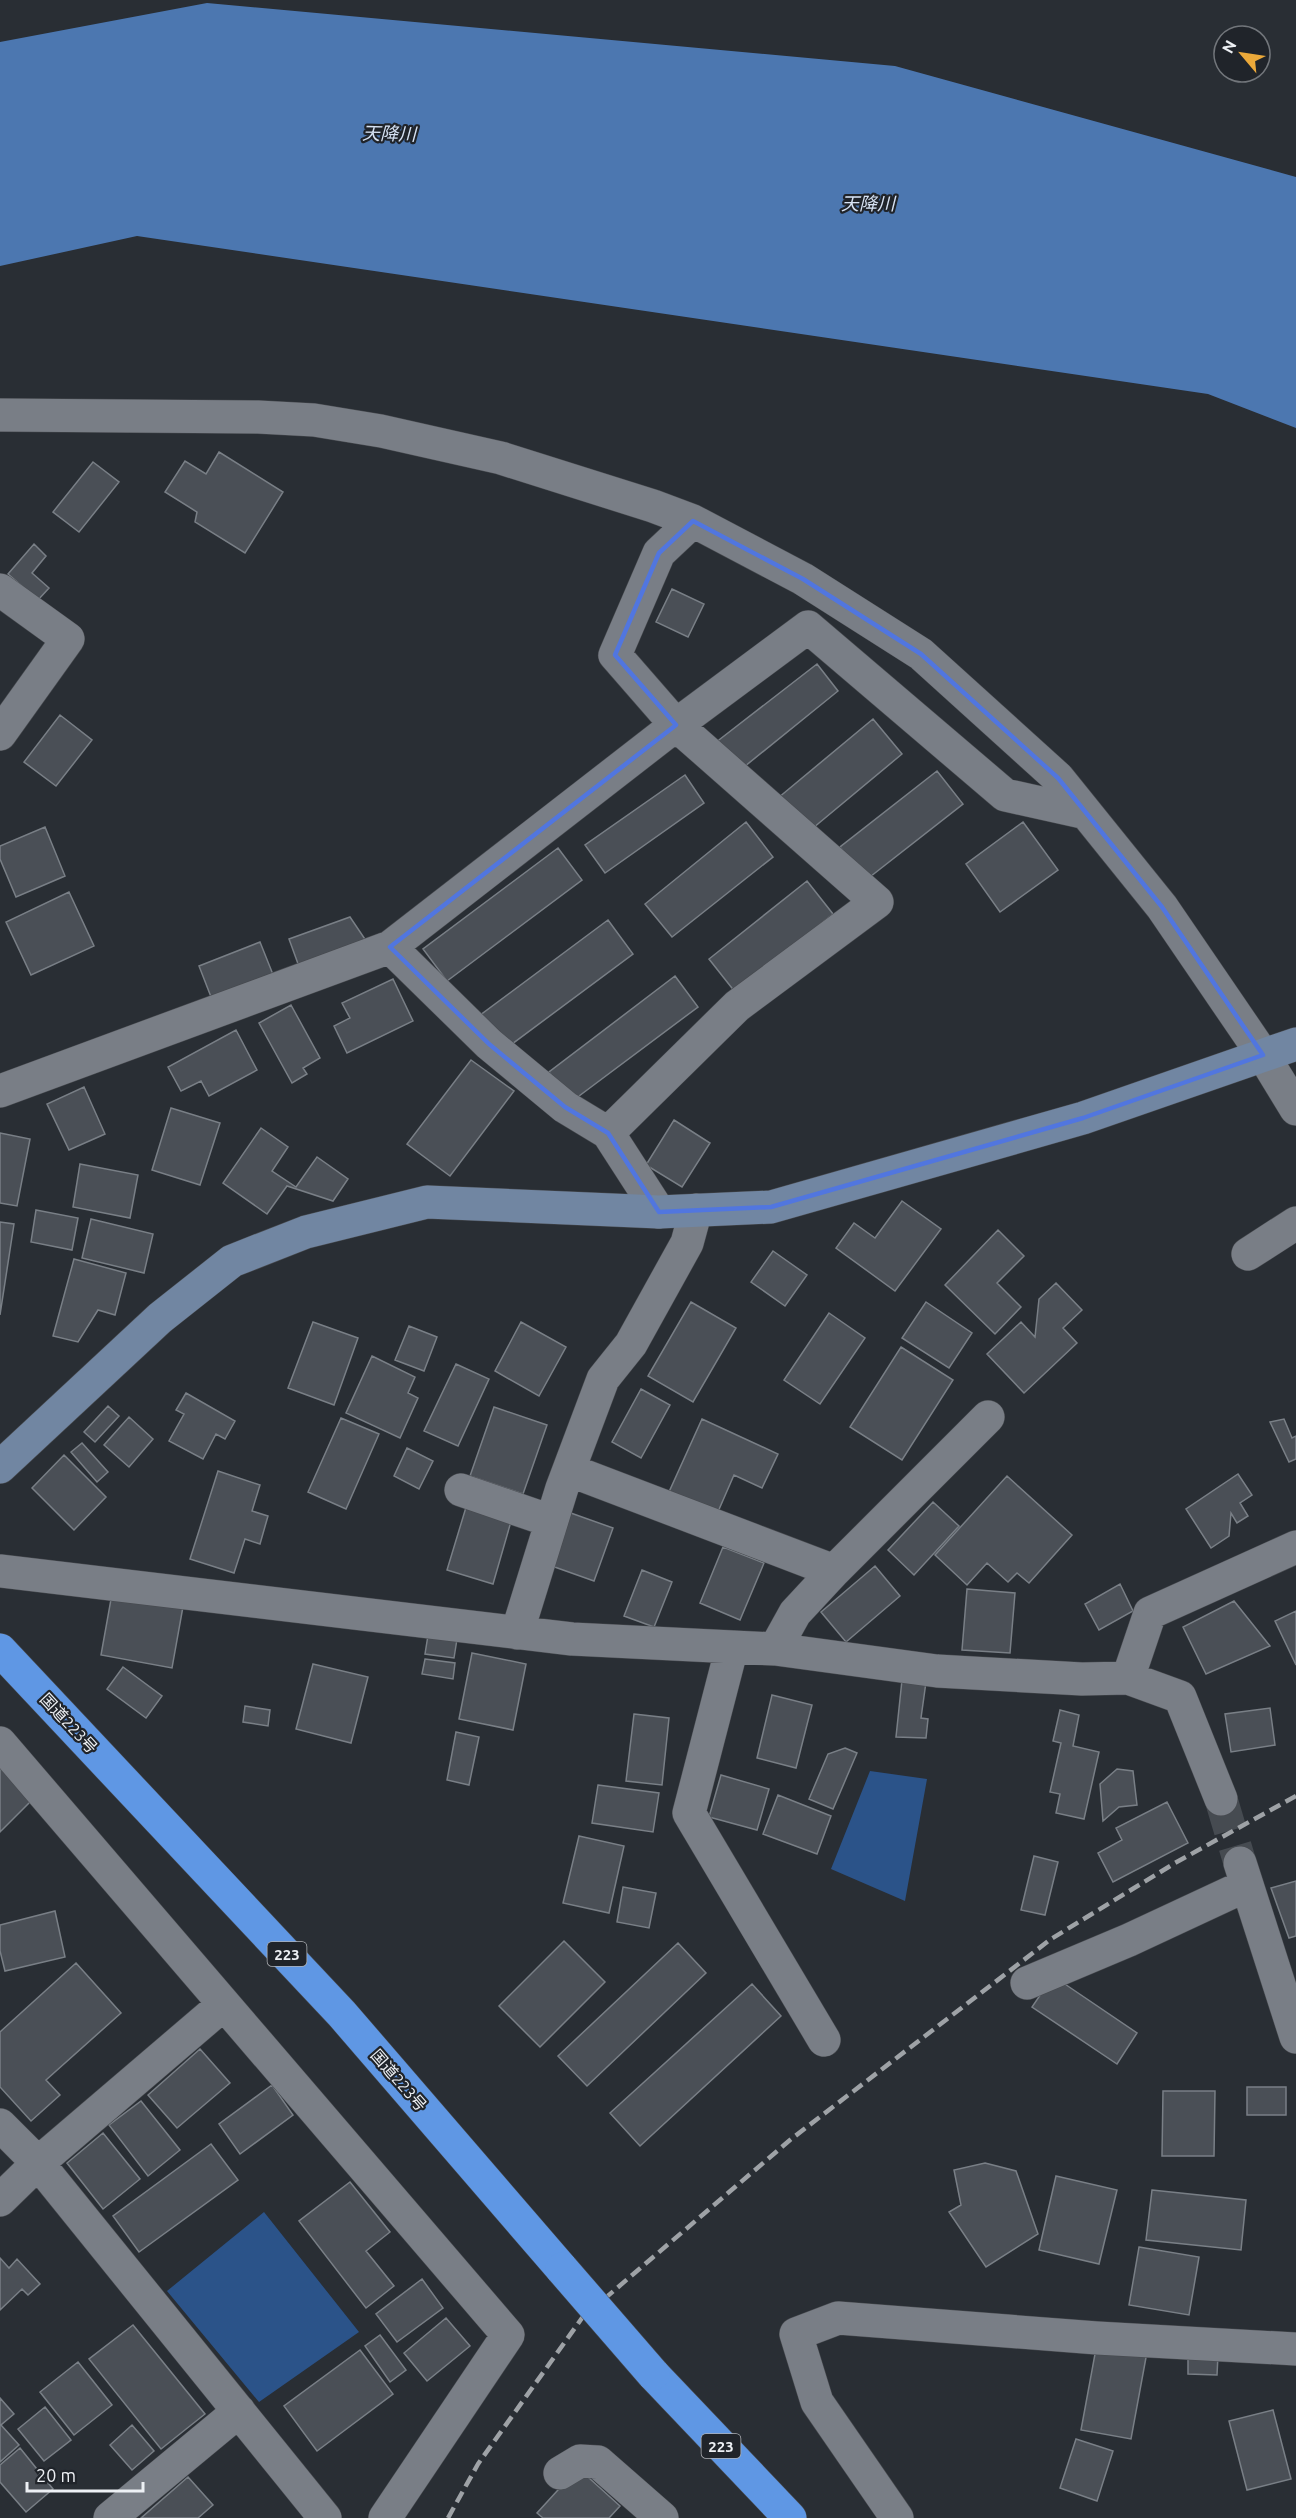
<svg xmlns="http://www.w3.org/2000/svg" width="1296" height="2518" font-family="Ubuntu,'Noto Sans JP',sans-serif">
<rect width="100%" height="100%" fill="#292e34"/>
<path fill="#2b5389" d="M870 1771 927 1779 905 1901 831 1869Z
M264 2212 359 2332 259 2402 167 2291Z"/>
<path fill="#4c77b0" d="M207 3 895 66 1296 177V428L1208 394 137 236 0 266V42Z"/>
<path fill="#4a4f56" stroke="#797f86" stroke-width="1.5" d="M219 452 283 492 245 553 195 522 197 512 165 492 185 461 206 474Z
M93 462 119 482 79 532 53 512Z
M34 544 46 556 32 573 49 588 38 600 8 574Z
M672 589 704 604 688 637 656 622Z
M817 664 838 691 739 771 715 743Z
M60 715 92 740 56 786 24 762Z
M873 719 902 754 807 833 778 798Z
M937 771 963 804 866 880 840 847Z
M685 775 704 803 605 873 585 845Z
M746 822 773 857 672 937 645 904Z
M1023 822 1058 870 1000 912 966 864Z
M45 827 65 876 16 897 0 859V846Z
M558 848 582 880 447 981 423 949Z
M807 881 833 914 735 992 709 959Z
M69 892 94 946 31 975 6 922Z
M350 917 371 948 301 972 289 939Z
M608 920 633 954 504 1050 479 1016Z
M260 942 274 977 213 1002 199 966Z
M675 976 698 1007 571 1102 549 1072Z
M393 979 413 1021 347 1053 334 1026 350 1018 342 1003Z
M291 1005 320 1058 303 1068 307 1074 292 1083 259 1023Z
M236 1030 257 1070 209 1096 201 1081 181 1091 168 1067Z
M471 1060 514 1091 450 1176 407 1144Z
M84 1087 105 1134 69 1150 47 1104Z
M171 1108 220 1123 200 1185 152 1170Z
M674 1120 710 1143 682 1187 646 1165Z
M261 1128 288 1147 272 1171 296 1187 317 1157 348 1179 333 1201 287 1186 267 1214 223 1183Z
M0 1133 30 1139 17 1206 0 1203Z
M80 1164 138 1175 130 1218 73 1207Z
M902 1201 941 1229 895 1291 836 1248 854 1223 875 1238Z
M36 1210 78 1218 72 1250 31 1242Z
M91 1219 153 1234 144 1273 82 1258Z
M0 1222 14 1224 0 1315Z
M998 1230 1024 1256 997 1283 1021 1307 995 1334 945 1285Z
M773 1251 807 1275 785 1306 751 1282Z
M74 1259 126 1273 115 1315 98 1310 78 1342 53 1336Z
M1056 1283 1082 1310 1063 1328 1077 1343 1024 1393 987 1354 1021 1322 1035 1337 1039 1299Z
M691 1302 736 1328 693 1402 648 1376Z
M926 1302 972 1333 949 1368 902 1338Z
M829 1313 865 1338 820 1404 784 1380Z
M313 1322 358 1338 334 1405 288 1388Z
M521 1322 566 1347 539 1396 495 1371Z
M409 1326 437 1337 424 1371 395 1360Z
M901 1347 953 1380 902 1460 850 1427Z
M372 1356 415 1377 408 1393 418 1398 400 1438 346 1413Z
M456 1364 489 1379 458 1446 424 1431Z
M641 1389 670 1405 641 1458 612 1442Z
M186 1393 235 1421 225 1439 216 1434 203 1459 169 1441 184 1414 176 1410Z
M108 1406 119 1416 95 1442 84 1432Z
M494 1407 547 1425 523 1494 470 1476Z
M129 1417 153 1439 129 1467 104 1445Z
M341 1418 379 1434 346 1509 308 1492Z
M702 1419 778 1454 762 1488 734 1475 717 1514 669 1492Z
M1284 1419 1292 1438 1296 1436V1459L1289 1462 1270 1422Z
M82 1443 108 1472 97 1482 71 1452Z
M407 1448 433 1461 419 1489 394 1476Z
M64 1455 106 1497 74 1530 32 1488Z
M218 1471 260 1485 252 1511 268 1516 260 1544 245 1539 234 1573 190 1559Z
M1238 1474 1252 1495 1240 1503 1248 1516 1237 1523 1231 1513 1229 1536 1211 1548 1186 1509Z
M1007 1476 1072 1535 1029 1583 1017 1573 1008 1582 987 1563 967 1585 935 1555Z
M933 1502 959 1526 914 1575 888 1550Z
M467 1504 512 1518 493 1584 447 1570Z
M568 1512 613 1528 594 1581 549 1565Z
M723 1547 764 1563 740 1620 700 1603Z
M875 1566 900 1596 846 1642 821 1612Z
M642 1570 672 1582 654 1627 624 1616Z
M1120 1584 1133 1611 1099 1630 1085 1604Z
M113 1588 184 1601 172 1668 101 1655Z
M967 1589 1015 1593 1010 1653 962 1650Z
M1234 1601 1270 1646 1206 1674 1183 1627Z
M1296 1611V1665L1275 1621Z
M429 1629 458 1633 454 1658 425 1654Z
M472 1653 526 1664 513 1730 459 1719Z
M425 1659 455 1663 453 1679 422 1674Z
M313 1664 368 1677 351 1743 296 1729Z
M123 1667 162 1696 146 1718 107 1689Z
M902 1680 926 1682 921 1718 928 1719 926 1738 896 1737Z
M772 1695 812 1705 796 1768 757 1758Z
M245 1706 270 1710 268 1726 243 1722Z
M1270 1708 1275 1745 1231 1752 1225 1714Z
M1060 1710 1079 1715 1073 1746 1099 1752 1084 1819 1056 1813 1060 1794 1050 1792 1061 1743 1053 1741Z
M634 1714 669 1718 662 1785 626 1781Z
M456 1732 479 1737 469 1785 447 1780Z
M845 1748 857 1753 833 1809 809 1799 828 1754Z
M0 1768 32 1800 0 1832Z
M1117 1769 1133 1771 1137 1805 1119 1807 1103 1821 1100 1784Z
M721 1775 769 1789 757 1830 709 1817Z
M598 1785 659 1793 653 1832 592 1823Z
M778 1795 831 1816 817 1854 763 1834Z
M1167 1802 1188 1843 1113 1882 1098 1853 1122 1840 1116 1828Z
M579 1836 624 1846 609 1913 563 1903Z
M1034 1856 1058 1862 1045 1915 1021 1910Z
M1296 1881V1936L1289 1938 1271 1888Z
M623 1887 656 1893 649 1928 617 1922Z
M55 1911 65 1957 5 1971 0 1951V1925Z
M564 1941 605 1982 540 2047 499 2006Z
M678 1943 706 1973 587 2086 558 2056Z
M76 1963 121 2013 46 2080 60 2095 31 2121 0 2087V2032Z
M1053 1976 1137 2033 1117 2064 1032 2007Z
M752 1984 781 2016 640 2146 610 2113Z
M200 2049 230 2083 177 2128 148 2095Z
M272 2085 293 2115 240 2154 219 2124Z
M1247 2087H1286V2115H1247Z
M1163 2091H1215L1214 2156H1162Z
M141 2101 180 2150 148 2176 109 2125Z
M103 2133 140 2179 103 2209 67 2163Z
M211 2144 238 2180 139 2252 113 2216Z
M985 2163 1016 2171 1038 2234 986 2267 949 2212 961 2205 954 2170Z
M1056 2176 1117 2190 1099 2264 1039 2250Z
M350 2182 390 2232 366 2251 394 2286 366 2308 299 2221Z
M1152 2190 1246 2200 1241 2250 1146 2240Z
M1139 2247 1199 2257 1189 2315 1129 2305Z
M0 2258 9 2268 17 2259 40 2284 28 2295 22 2289 0 2310Z
M422 2279 443 2308 397 2342 376 2314Z
M446 2318 470 2346 427 2381 404 2353Z
M133 2325 205 2414 161 2449 89 2359Z
M380 2335 406 2370 390 2382 365 2346Z
M1097 2343 1147 2352 1131 2439 1081 2430Z
M360 2350 393 2394 317 2451 284 2406Z
M1188 2354 1218 2355 1217 2375 1188 2374Z
M78 2362 112 2405 74 2435 40 2392Z
M0 2398 14 2414 1 2425 19 2445 0 2462Z
M45 2407 71 2440 44 2461 18 2429Z
M1273 2410 1291 2479 1247 2490 1229 2421Z
M132 2425 154 2451 132 2470 110 2445Z
M1076 2439 1113 2451 1097 2501 1060 2488Z
M20 2448 53 2489 26 2512 0 2482V2465Z
M578 2468 620 2506 609 2518H543L537 2513Z
M188 2477 213 2505 198 2518H141Z"/>
<g fill="none" stroke-linecap="round" stroke-linejoin="round">
<path stroke="#464b51" stroke-width="33" stroke-dasharray="33 16" stroke-linecap="butt" d="M1221 1799 1240 1863"/>
<defs>
<path id="street" d="M0 415 258 417 314 420 381 431 501 458 653 506 693 521 803 579 921 654 1058 778 1162 907 1263 1055 1296 1109
M0 590 68 639 0 734
M390 947 489 1044 565 1107 608 1133
M0 1091 390 947 676 725 808 627 1005 795 1086 813
M659 1212 608 1133 737 1006 877 902 676 725 615 655 659 553 693 521
M1248 1254 1296 1223
M569 1470 834 1571 795 1613 775 1649
M461 1490 551 1521
M0 1571 572 1639 775 1649 937 1671 1082 1679 1128 1678 1180 1697 1221 1799
M834 1571 988 1417
M517 1633 562 1488 603 1379 631 1344 687 1243 696 1210
M732 1647 689 1813 824 2040
M1128 1678 1150 1613 1296 1547
M0 1743 508 2335 385 2518
M1240 1863 1296 2037
M1027 1983 1129 1940 1247 1885
M0 2125 38 2163 325 2518
M0 2200 38 2163 224 2004
M560 2473 580 2461 598 2462 662 2518
M110 2518 239 2411
M897 2518 817 2402 796 2334 838 2318 1097 2338 1296 2349"/>
<path id="secondary" d="M0 1467 160 1318 232 1261 306 1232 427 1202 659 1212 771 1207 1083 1118 1296 1044"/>
<path id="highway" d="M0 1650 342 2014 562 2269
M653 2374 790 2518"/>
</defs>
<use href="#street" stroke="#474a4f" stroke-width="34"/>
<use href="#secondary" stroke="#474a4f" stroke-width="34"/>
<use href="#highway" stroke="#474a4f" stroke-width="34"/>
<use href="#street" stroke="#797e86" stroke-width="33"/>
<use href="#secondary" stroke="#7186a2" stroke-width="33"/>
<use href="#highway" stroke="#5f97e4" stroke-width="33"/>
<path stroke="#9ea2a6" stroke-width="4.5" stroke-dasharray="12 6" stroke-linecap="butt" d="M448 2518 478 2464 582 2318 790 2140 1051 1939 1175 1863 1296 1796"/>
<defs>
<path id="highway-bridge" d="M562 2269 653 2374"/>
</defs>
<use href="#highway-bridge" stroke="#474a4f" stroke-width="34" stroke-linecap="butt"/>
<use href="#highway-bridge" stroke="#5f97e4" stroke-width="33"/>
</g>
<path fill="none" stroke="#5176df" stroke-width="4.5" stroke-linejoin="round" d="M693 521 803 579 921 654 1058 778 1162 907 1263 1055 1083 1118 771 1207 659 1212 608 1133 565 1107 489 1044 390 947 676 725 615 655 659 553Z"/>
<g text-anchor="middle" dominant-baseline="central" stroke-width="4.5" stroke-linejoin="round" paint-order="stroke">
<g fill="#20242a" stroke="#b0b3b7" stroke-width="1.5">
<rect x="267.5" y="1942" width="39" height="24" rx="4.5"/>
<rect x="701.5" y="2434" width="39" height="24" rx="4.5"/>
</g>
<g font-size="15" font-weight="bold" fill="#edf0f4">
<text x="287" y="1954">223</text>
<text x="721" y="2446">223</text>
</g>
<g font-size="16" fill="#edf0f4" stroke="#20242a">
<text transform="translate(69 1723) rotate(47)">国道223号</text>
<text transform="translate(399 2080) rotate(49)">国道223号</text>
</g>
<g font-size="18" font-style="italic" fill="#d7e3f4" stroke="#20242a">
<text transform="translate(389 133) rotate(1)">天降川</text>
<text x="868" y="203">天降川</text>
</g>
</g>
<g transform="translate(1242 54) rotate(299)"><circle r="28" fill="#20242a" stroke="#72767b" stroke-width="1.5"/>
<path d="M0-4.5L10 22L0 15L-10 22Z" fill="#eba93a"/>
<text y="-9" font-size="16" font-weight="bold" text-anchor="middle" fill="#edf0f4">N</text>
</g>
<path d="M27 2482v9h116v-9" fill="none" stroke="#edf0f4" stroke-width="3"/>
<text x="36" y="2482" font-size="18" fill="#edf0f4" stroke="#20242a" stroke-width="4.5" paint-order="stroke">20 m</text>
</svg>
